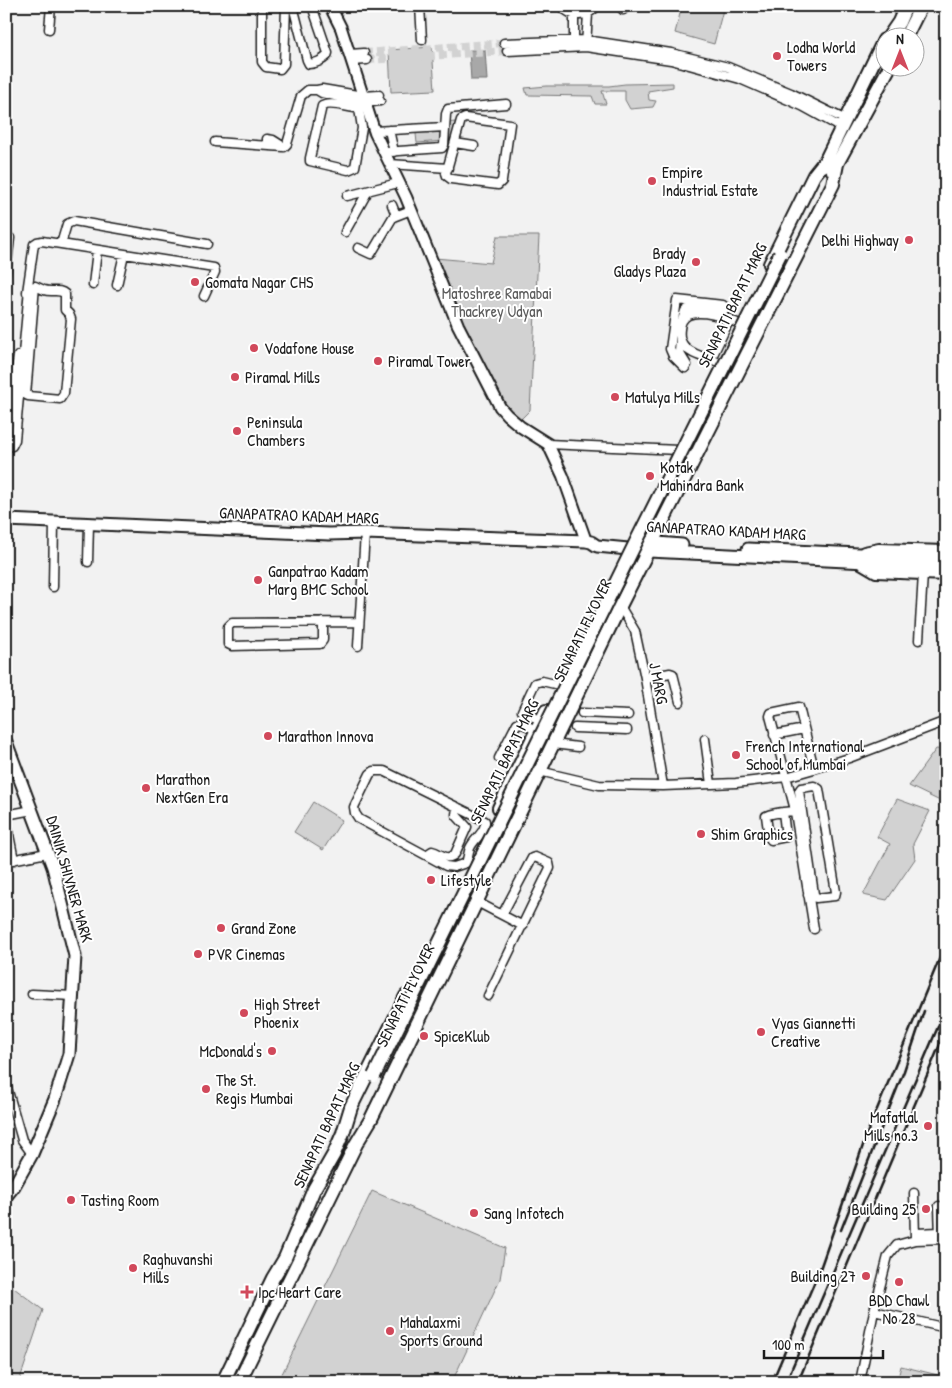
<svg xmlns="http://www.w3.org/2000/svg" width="952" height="1388" font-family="'Patrick Hand',sans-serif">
<rect width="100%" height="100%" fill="#f2f2f2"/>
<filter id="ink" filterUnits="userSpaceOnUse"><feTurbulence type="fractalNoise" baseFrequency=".02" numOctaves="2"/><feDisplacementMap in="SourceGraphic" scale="10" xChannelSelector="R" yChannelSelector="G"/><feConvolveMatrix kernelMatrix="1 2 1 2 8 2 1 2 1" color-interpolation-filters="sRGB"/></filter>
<g filter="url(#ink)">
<path fill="#d2d2d2" stroke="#777" d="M682 6H724L714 44 675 33Z
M432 47 435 90 391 92 389 50Z
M673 83V87L648 91 649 100 656 101 653 107 630 109 625 100V91H602L606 104H595L592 96 527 95 525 88 547 86H609L625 84Z
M456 122 457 140 417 143 415 125Z
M497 236H539L530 410 521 419 503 404 480 366 435 258 491 263Z
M936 749 946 750V797L940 801 909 786Z
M897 799 930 811 913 844 915 859 887 900 863 895 890 844 877 837Z
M313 802 342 820 323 850 294 832Z
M372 1191 505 1248 500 1279 452 1382H278Z
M6 1282 43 1310 19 1382H6Z
M901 1366 946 1377V1382H897Z"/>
<path fill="#a8a8a8" stroke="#707070" d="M469 50H485L487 80H471Z"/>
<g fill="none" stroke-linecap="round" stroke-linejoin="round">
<path stroke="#d2d2d2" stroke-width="8" stroke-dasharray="8 4" stroke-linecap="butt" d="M364 53 504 43
M367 60 507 51"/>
<defs>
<path id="minor" d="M262 6V62L266 67 280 69 284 64 286 6
M293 6 307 60 309 64C315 64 323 60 327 56L328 53 312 6
M420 6 422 40
M561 6C572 18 587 18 597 6
M620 6 623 10
M49 29 51 6
M504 43 586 40 671 53 728 67 791 93 846 120
M574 45V15
M586 45 588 14
M507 51 586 47 671 60 740 79 802 106 842 128
M350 54 364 53
M352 61 367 60
M379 95 363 96 322 89 317 90 322 93 365 103 380 101
M359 109 362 128 355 167 348 170 310 161V158L322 106C333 100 353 111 366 108
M465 118 510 124 502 181 498 185 451 179 447 176 446 173 461 120Z
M389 130 394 152
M374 131 445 127
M267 139 273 140 284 147
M215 142 284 147 287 144 301 96 308 90H317
M455 143 474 146
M384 152 442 148 444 145 446 114 448 109 506 104
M390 164 448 168
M347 196 398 183
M392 205 396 215
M345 232 368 191
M61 244 67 224 74 221 207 244
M358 248 371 254 393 217 411 210
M6 272 10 238
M93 285 97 250
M117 285 124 254
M27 292 34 244 37 242 42 241 214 268 215 272 204 296
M680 339 679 352 687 365 685 368 673 356 670 349 677 300 723 305 726 309 723 311 689 308 685 311 682 321
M711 359 730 319
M721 363C711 359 693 356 685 347 681 343 679 336 680 329 682 300 726 318 740 324
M6 438 18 356
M548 444 678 450 694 458
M6 447 12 446 15 440 29 289C30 288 31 287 32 287 37 285 40 289 44 290 52 293 59 288 65 294V310L69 314 71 319 64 393 60 399 28 396 26 395 35 286
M88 562 89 524
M53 587 54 522
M605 598 620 606 635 631 645 678 663 786
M323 622V640L320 644 232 646 228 644V627L232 623 359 622
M919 640 923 574
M358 646 365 533
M645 678 670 673 673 674 680 702
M582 713 628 715
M537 719 522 711 535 683 542 681 559 685
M575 728 627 730
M774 735 804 729
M705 739 711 784
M553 744 578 747
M499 758 517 723H520L537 730
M522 767 599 785 663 786 736 783 786 777 814 769 849 758 946 721
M814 769 799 707 771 713 770 716 794 806 814 929
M374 771H384L485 821C486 833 474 838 470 848 468 853 468 858 466 863L454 867 446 866 359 819 355 813 354 807 370 774Z
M783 812 786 837 771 840 769 837 766 816C774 812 786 812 795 811
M6 815 32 810
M6 819 14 860
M428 856 429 853 432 851C441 853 447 862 455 854L467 827 456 815 457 807
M6 861 47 853
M808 895 814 894 816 898 835 896 836 892 819 789 814 786 801 788 799 791 814 894
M477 902 523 926
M32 994 73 996
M488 996 550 868 549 863 535 857 532 858 502 915
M6 1084 22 1140 32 1154
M914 1193 915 1240
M939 1206 940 1239
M915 1233 940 1232
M874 1311 946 1328
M860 1382 874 1311 888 1256 897 1245 915 1240 946 1239"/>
<path id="tertiary" d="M330 6 341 28 375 133 406 197 458 325 500 407 507 415 521 427 548 444 563 476 586 541
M864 552 879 549 946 551
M859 562 876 572 946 575"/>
<path id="secondary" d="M6 520 329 534 365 533 586 541 591 542 597 546 649 551 946 566
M645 542 682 545
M748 549 946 558
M6 742 53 867 75 956 69 1054 55 1099 32 1154 14 1186 6 1196"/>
<path id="primary" d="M888 38 899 22 906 6
M905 38 921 6
M823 166 884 40
M833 171 889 68
M770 264 814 175 826 160
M499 808 546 711
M223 1382 273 1278 285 1258 314 1189 334 1154 343 1133 351 1107 406 996
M239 1382 356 1144 371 1119 620 606 833 184 837 164"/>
</defs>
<use href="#minor" stroke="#1c1c1c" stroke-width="11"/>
<use href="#tertiary" stroke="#1c1c1c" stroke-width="14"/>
<use href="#secondary" stroke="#1c1c1c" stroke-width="15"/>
<use href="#primary" stroke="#1c1c1c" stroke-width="16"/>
<use href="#minor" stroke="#fff" stroke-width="8"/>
<use href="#tertiary" stroke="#fff" stroke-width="10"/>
<use href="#secondary" stroke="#fff" stroke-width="11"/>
<use href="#primary" stroke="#fff" stroke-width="12"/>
<path stroke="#1c1c1c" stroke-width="2.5" d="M841 1230 904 1071 924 1011
M772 1382 820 1269 868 1131 946 943
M786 1382 946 1008
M798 1382 946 1030"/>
<defs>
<path id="primary-bridge" d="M374 1076 635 544 780 254"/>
</defs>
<use href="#primary-bridge" stroke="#1c1c1c" stroke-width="16" stroke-linecap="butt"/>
<use href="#primary-bridge" stroke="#fff" stroke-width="12"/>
</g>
</g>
<g fill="#d1495b" stroke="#fff" stroke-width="2">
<circle cx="777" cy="56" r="5"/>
<circle cx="652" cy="181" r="5"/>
<circle cx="909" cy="240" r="5"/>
<circle cx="696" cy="262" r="5"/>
<circle cx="195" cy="282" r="5"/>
<circle cx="254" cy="348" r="5"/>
<circle cx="378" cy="361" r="5"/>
<circle cx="235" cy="377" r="5"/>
<circle cx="615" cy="397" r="5"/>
<circle cx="237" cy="431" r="5"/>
<circle cx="650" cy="476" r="5"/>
<circle cx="258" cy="580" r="5"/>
<circle cx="268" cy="736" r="5"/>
<circle cx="736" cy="755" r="5"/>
<circle cx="146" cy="788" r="5"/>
<circle cx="701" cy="834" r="5"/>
<circle cx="431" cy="880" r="5"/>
<circle cx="221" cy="928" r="5"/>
<circle cx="198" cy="954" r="5"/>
<circle cx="244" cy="1013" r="5"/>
<circle cx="761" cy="1032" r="5"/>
<circle cx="424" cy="1036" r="5"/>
<circle cx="272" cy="1051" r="5"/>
<circle cx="206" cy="1089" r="5"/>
<circle cx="928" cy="1126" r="5"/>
<circle cx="71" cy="1200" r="5"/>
<circle cx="926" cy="1209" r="5"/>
<circle cx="474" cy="1213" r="5"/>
<circle cx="133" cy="1268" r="5"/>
<circle cx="866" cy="1276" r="5"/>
<circle cx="899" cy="1282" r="5"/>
<path d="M244.5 1284.5h5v5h5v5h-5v5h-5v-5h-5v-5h5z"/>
<circle cx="390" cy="1331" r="5"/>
</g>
<g text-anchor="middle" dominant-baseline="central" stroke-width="4" stroke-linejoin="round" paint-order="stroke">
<g font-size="16" fill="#1c1c1c" stroke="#fff" text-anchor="start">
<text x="787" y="47">Lodha World<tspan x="787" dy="18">Towers</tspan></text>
<text x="662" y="172">Empire<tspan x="662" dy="18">Industrial Estate</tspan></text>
<text x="899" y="240" text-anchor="end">Delhi Highway</text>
<text x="686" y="253" text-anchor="end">Brady<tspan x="686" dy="18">Gladys Plaza</tspan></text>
<text x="205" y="282">Gomata Nagar CHS</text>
<text x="264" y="348">Vodafone House</text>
<text x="388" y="361">Piramal Tower</text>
<text x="245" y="377">Piramal Mills</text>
<text x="625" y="397">Matulya Mills</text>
<text x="247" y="422">Peninsula<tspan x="247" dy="18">Chambers</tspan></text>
<text x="660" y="467">Kotak<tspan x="660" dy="18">Mahindra Bank</tspan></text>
<text x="268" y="571">Ganpatrao Kadam<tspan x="268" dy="18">Marg BMC School</tspan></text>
<text x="278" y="736">Marathon Innova</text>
<text x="746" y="746">French International<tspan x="746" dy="18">School of Mumbai</tspan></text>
<text x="156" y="779">Marathon<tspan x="156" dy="18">NextGen Era</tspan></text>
<text x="711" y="834">Shim Graphics</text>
<text x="441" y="880">Lifestyle</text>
<text x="231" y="928">Grand Zone</text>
<text x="208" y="954">PVR Cinemas</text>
<text x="254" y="1004">High Street<tspan x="254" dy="18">Phoenix</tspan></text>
<text x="771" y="1023">Vyas Giannetti<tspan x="771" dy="18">Creative</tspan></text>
<text x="434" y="1036">SpiceKlub</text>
<text x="262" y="1051" text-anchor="end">McDonald's</text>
<text x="216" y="1080">The St.<tspan x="216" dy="18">Regis Mumbai</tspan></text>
<text x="918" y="1117" text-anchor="end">Mafatlal<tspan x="918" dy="18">Mills no.3</tspan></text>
<text x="81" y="1200">Tasting Room</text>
<text x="916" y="1209" text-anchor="end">Building 25</text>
<text x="484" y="1213">Sang Infotech</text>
<text x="143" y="1259">Raghuvanshi<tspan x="143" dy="18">Mills</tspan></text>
<text x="856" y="1276" text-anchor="end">Building 27</text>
<text x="258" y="1292">Ipc Heart Care</text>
<text x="899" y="1300" text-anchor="middle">BDD Chawl<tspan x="899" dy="18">No 28</tspan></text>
<text x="400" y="1322">Mahalaxmi<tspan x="400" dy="18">Sports Ground</tspan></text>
</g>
<g font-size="16" fill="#5c5c5c" stroke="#fff">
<text x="497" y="293">Matoshree Ramabai<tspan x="497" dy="18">Thackrey Udyan</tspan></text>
</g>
<g font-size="16" fill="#1c1c1c" stroke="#fff">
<text transform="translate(732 305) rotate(-64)">SENAPATI BAPAT MARG</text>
<text transform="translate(299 515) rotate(2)">GANAPATRAO KADAM MARG</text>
<text transform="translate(726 530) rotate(3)">GANAPATRAO KADAM MARG</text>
<text transform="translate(582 630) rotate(-64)">SENAPATI FLYOVER</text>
<text transform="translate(659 683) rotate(79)">J MARG</text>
<text transform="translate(504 761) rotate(-64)">SENAPATI BAPAT MARG</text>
<text transform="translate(70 879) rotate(74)">DAINIK SHIVNER MARK</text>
<text transform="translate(405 995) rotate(-64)">SENAPATI FLYOVER</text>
<text transform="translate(326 1125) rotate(-65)">SENAPATI BAPAT MARG</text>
</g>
</g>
<rect width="952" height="1388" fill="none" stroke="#fff" stroke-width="25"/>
<rect x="12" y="12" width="927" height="1363" fill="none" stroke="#1c1c1c" stroke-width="2" filter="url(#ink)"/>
<g transform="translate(900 52)"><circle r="24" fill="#ffffff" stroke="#a4a4a4"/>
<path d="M0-4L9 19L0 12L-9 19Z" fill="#d1495b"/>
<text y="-8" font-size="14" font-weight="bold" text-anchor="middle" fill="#1c1c1c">N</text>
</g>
<path d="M764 1350v8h119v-8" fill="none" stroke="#1c1c1c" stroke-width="2.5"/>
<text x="772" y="1350" font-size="15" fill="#1c1c1c" stroke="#ffffff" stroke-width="4" paint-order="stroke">100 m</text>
</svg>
